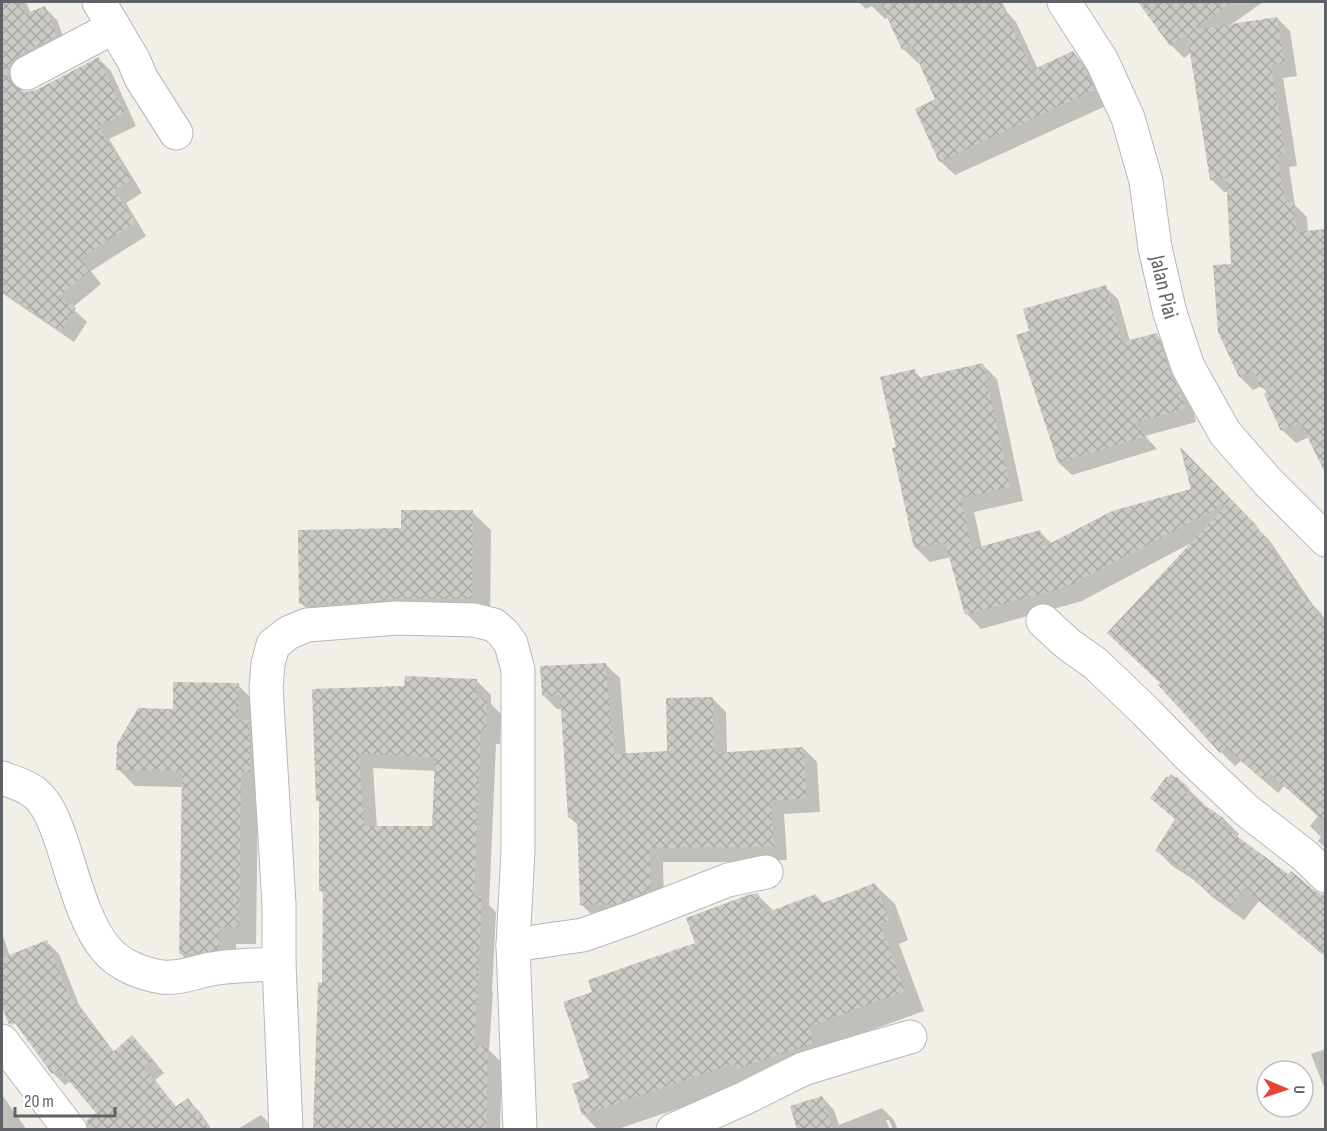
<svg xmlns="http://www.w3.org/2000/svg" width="1327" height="1131" font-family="'Sofia Sans Condensed',sans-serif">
<defs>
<pattern id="building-cross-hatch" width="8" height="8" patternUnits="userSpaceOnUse" patternTransform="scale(1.5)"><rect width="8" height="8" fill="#cccac5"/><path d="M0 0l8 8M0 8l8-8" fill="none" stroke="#a9a8a4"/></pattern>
</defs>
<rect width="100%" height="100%" fill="#f1efe8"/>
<path fill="#0003" fill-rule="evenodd" d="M2 2H26L31 14 45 8 57 20 68 49 20 85 22 92 27 93 36 91 99 59 111 71 136 126 109 139 142 193 126 203 146 236 91 271 101 284 72 308 87 322 74 342 2 293V121L9 117 2 101Z
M859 2H1002L1007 12 1016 22 1038 69 1073 53 1088 68 1108 105 955 175 940 161 937 100 920 62 918 63 903 49 889 17 885 19 872 6 866 9Z
M1140 2H1263L1229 26 1277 18 1290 31 1297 76 1283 78 1297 166 1289 167 1295 205 1307 217 1308 232 1309 437 1296 443 1282 430 1268 393 1261 386 1253 390 1240 377 1229 192H1224L1211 179 1192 52 1184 58 1171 45Z
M1105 287 1118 299 1130 341 1156 334 1169 347 1192 405 1196 422 1145 436 1157 449 1072 475 1059 463 1018 336 1031 332Z
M983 365 997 379 1023 501 974 512 982 548 1040 532 1052 544 1193 490 1183 452 1270 541 1313 605 1320 612 1326 621V848L1318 841 1321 837 1310 826 1318 816 1284 786 1278 793 1241 761 1235 766 1221 752 1162 683 1193 542 1082 601 981 629 967 614 951 557 930 562 916 548 894 449 898 448 914 371 922 379Z
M472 512 491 530 490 617 320 622 301 603 402 530Z
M606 665 620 678 626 755 668 752 712 698 726 712 727 753 803 748 817 762 820 812 784 814 787 860 742 862H663L664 904 595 918 581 904 579 826 569 817 562 709H557L543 695Z
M477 681 491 695V704L501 714 500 744H496L489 905 496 912 492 991 493 992 489 1050 502 1063 500 1130H315L323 984 324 894 320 890V803L317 800 406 688ZM373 768 436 771 433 828H377Z
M238 685 255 702 258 789 256 944H236V966L198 971 180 953 183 787 135 786 118 769 174 710Z
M1171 774 1189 790 1204 804 1202 806 1225 820 1239 834 1236 838 1288 876 1312 891 1326 896V957L1259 901 1244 920 1211 896 1197 882 1171 865 1157 850 1176 820 1152 798Z
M875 885 895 904 908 940 899 944 924 1011 827 1046 753 1083 615 1130H598L583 1114 591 1079 594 993 697 944 757 895 774 911 816 896 824 904Z
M2 933 10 957 47 942 59 954 79 1005 114 1052 144 1049 164 1073 155 1080 177 1108 188 1100 200 1112 212 1130H103L99 1113 71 1081 65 1085 53 1073 2 1002Z
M1326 1049V1092L1311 1054Z
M2 1094V1095L27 1130H2Z
M822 1097 834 1110 839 1125 882 1108 894 1120 898 1130H893L889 1120H886L890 1130H799Z
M261 1115 267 1121 271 1130H236Z"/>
<path fill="url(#building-cross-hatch)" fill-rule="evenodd" d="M2 2H20L25 14 45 6 57 36 18 56 11 63 8 73 10 81 17 88 26 92 36 90 99 57 125 114 98 126 131 180 115 190 135 223 80 258 90 271 58 297 76 308 61 331 2 291Z
M880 2H1000L1032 70 1073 51 1086 70 1094 90 939 162 915 109 935 99 911 45 902 50Z
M1138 2H1232L1193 30 1277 17 1285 63 1271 65 1285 153 1277 154 1285 203 1294 202 1296 232 1326 229V475L1300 422 1281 431 1264 394 1274 385 1261 388 1253 371 1239 377 1218 332 1213 265 1231 264 1226 177 1210 180 1187 34 1170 46Z
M1106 285 1122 342 1157 333 1170 373 1180 391 1185 409 1134 423 1147 436 1058 463 1016 335 1029 331 1023 309Z
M983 363 1010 487 961 498 972 549 1040 530 1045 546 1112 511 1191 489 1180 447 1256 525 1304 597 1306 596 1326 628V822L1269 773 1263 780 1226 747 1220 753 1158 685 1160 683 1107 633 1229 502 1067 587 965 615 945 542 914 548 892 448 896 447 880 377 915 369 917 378Z
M401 510H473L472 599H392L348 603 299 604 298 530 401 528Z
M606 663 614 754 667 751 666 698 713 697 714 753 803 747 807 798 771 801 774 846 726 848V847L650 848 651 890 615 904 580 905 577 817 568 818 560 695 542 696 540 666Z
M405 676 477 679V698H487L486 730H481L474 896H482L478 976H479L474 1046 488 1047 486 1130H313L318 982 322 983 323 891H319V800L316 801 312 689 404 686ZM359 754 435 757 432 826H364Z
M173 682 239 683 238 720H249L250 772H241L239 927H219V949L192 954H179L182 771 116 770 117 744 138 708 173 709Z
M1166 777H1177L1190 789 1186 793 1225 819 1222 825 1288 874 1291 871 1314 890 1321 894H1326V957L1244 888 1230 907 1195 882 1198 878 1155 851 1175 819 1150 798Z
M875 883 890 921 880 924 905 991 809 1027 814 1043 737 1069 735 1063 582 1115 572 1084 589 1078 563 1002 592 992 588 980 695 943 686 918 748 895 758 893 765 913 816 894 820 904Z
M47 940 67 992 113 1052 132 1035 153 1060 144 1067 175 1107 188 1098 210 1130H88L86 1121 96 1113 59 1069 52 1074 15 1023 11 1025 8 1023 2 1006V958Z
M822 1096 833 1130H797L790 1106Z"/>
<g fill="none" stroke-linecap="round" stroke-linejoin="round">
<defs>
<g id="minor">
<path d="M99 2 134 61 141 78 176 133"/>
<path id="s1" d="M1064 2 1102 61 1128 118 1146 181 1155 248 1170 313 1188 367 1225 433 1269 483 1326 540"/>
<path d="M27 73 114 27"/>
<path d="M1043 621 1068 644 1096 664 1146 712 1190 757 1246 810 1304 855 1326 876"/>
<path d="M2 778C13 782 25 785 35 793 49 805 55 823 61 840 72 872 84 924 106 949 119 965 142 974 162 977 179 979 195 972 211 969 233 965 257 965 279 964"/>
<path d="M513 945 583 935 631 918 728 880 766 872"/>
<path d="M2 1041 70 1130"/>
<path d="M286 1130 279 964V904L266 687 268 664 273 645 288 633 307 625 397 618 474 620 494 625 504 634 511 644 518 670V851L513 945 520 1130"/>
<path d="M673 1130 745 1098 803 1069 865 1050 910 1037"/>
</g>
</defs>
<use href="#minor" stroke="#b5b8bc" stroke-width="35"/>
<use href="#minor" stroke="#fff" stroke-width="33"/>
</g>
<g text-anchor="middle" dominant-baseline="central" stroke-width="6" stroke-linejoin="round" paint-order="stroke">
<g font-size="22" fill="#5f6368" stroke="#fff">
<text stroke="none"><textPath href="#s1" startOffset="306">Jalan Piai</textPath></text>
</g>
</g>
<rect width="1327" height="1131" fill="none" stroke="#5f6368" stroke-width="6"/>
<g transform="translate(1285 1089) rotate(92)"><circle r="28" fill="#ffffff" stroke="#bfc1c3" stroke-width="1.5"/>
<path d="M0-4.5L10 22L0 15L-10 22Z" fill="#ea4335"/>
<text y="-9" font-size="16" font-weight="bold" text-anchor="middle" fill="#5f6368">U</text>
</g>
<path d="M15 1107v9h100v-9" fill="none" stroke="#5f6368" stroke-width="3"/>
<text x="24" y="1107" font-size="18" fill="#5f6368" stroke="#ffffff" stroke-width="4.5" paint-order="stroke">20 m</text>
</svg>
